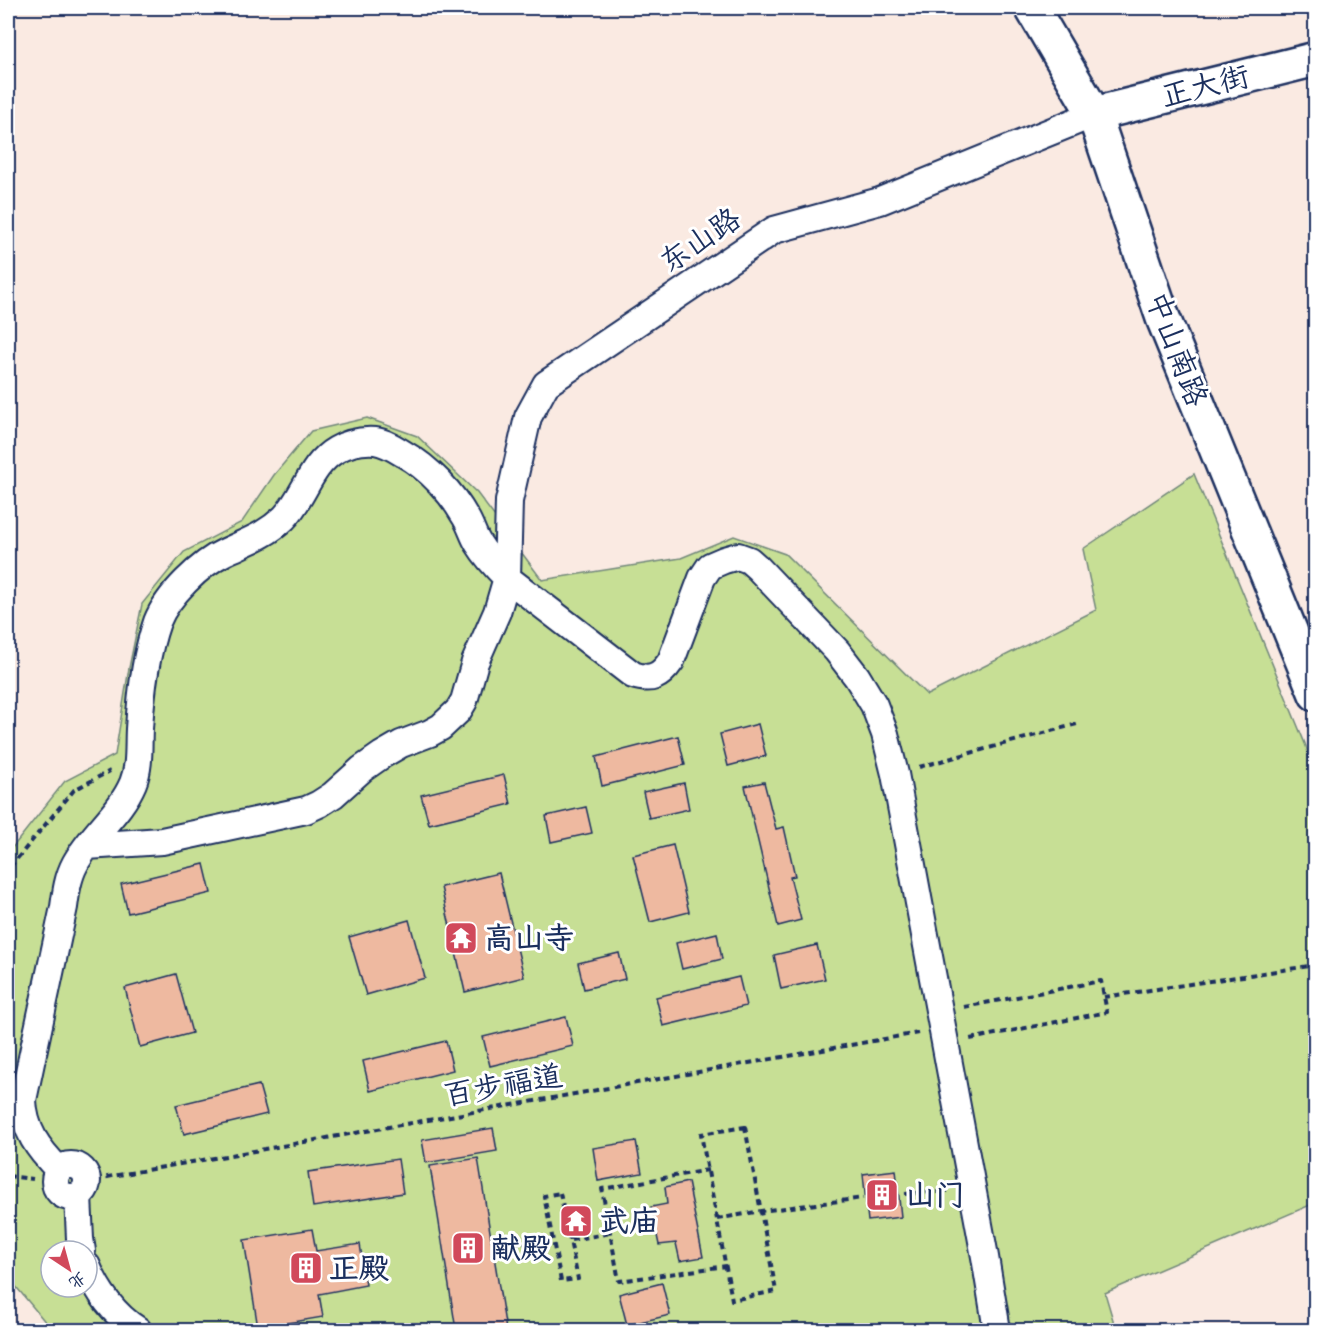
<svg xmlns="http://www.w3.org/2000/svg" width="1323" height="1338" font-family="Caveat,'LXGW WenKai TC',sans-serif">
<rect width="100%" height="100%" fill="#faeae2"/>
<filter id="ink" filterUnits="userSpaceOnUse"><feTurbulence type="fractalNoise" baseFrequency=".0167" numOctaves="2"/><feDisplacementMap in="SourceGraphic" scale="12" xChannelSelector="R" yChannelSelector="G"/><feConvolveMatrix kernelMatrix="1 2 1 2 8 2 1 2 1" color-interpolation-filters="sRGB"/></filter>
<g filter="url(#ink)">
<path fill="#c7df95" stroke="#71877a" stroke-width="1.5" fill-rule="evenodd" d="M367 418 417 436 477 493 542 580 681 558 734 536 785 554 927 695 1096 610 1083 549 1194 474 1306 746 1315 777V1203L1105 1293 1116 1330H52L8 1277V853L65 781 115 755 129 668 142 604 184 552 242 522 274 475 311 431ZM51 1251H87V1287H51Z"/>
<path fill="#eeb9a0" stroke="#1b2f5e" stroke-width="1.5" d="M758 724 766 756 728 766 720 734Z
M678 736 685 765 602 786 596 757Z
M504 775 511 804 429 824 421 795Z
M764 782 776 829 784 827 795 876 790 877 801 920 778 926 745 786Z
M684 783 689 809 649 818 643 792Z
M586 807 592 833 551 842 546 816Z
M673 845 689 912 650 922 633 855Z
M204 864 211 893 128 913 121 884Z
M499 873 524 977 465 992 441 887Z
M409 920 425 978 366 995 349 937Z
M717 933 722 959 682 969 676 943Z
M817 945 825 979 781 989 774 955Z
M619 953 625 979 584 989 578 963Z
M176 974 192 1033 140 1047 125 988Z
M739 977 746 1006 663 1026 656 997Z
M566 1017 573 1046 490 1066 483 1037Z
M446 1041 453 1070 370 1091 363 1061Z
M259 1085 267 1114 184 1134 176 1105Z
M493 1128 497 1151 426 1163 422 1140Z
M636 1141 642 1173 598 1181 593 1148Z
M478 1158 506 1330H456L430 1166Z
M398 1159 403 1193 313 1207 308 1172Z
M896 1170 901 1217 868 1221 863 1174Z
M688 1182 703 1257 680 1261 676 1243 659 1245 651 1207 667 1204 665 1187Z
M312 1229 316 1251 360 1244 366 1285 319 1294 323 1317 258 1328 244 1240Z
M662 1283 670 1315 627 1325 619 1294Z
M421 1324 422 1330H378Z"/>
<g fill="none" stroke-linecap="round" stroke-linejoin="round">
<defs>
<path id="street" d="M87 846 162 841 306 810 319 804 333 795 362 769 382 755 401 744 430 733 441 727 458 711 464 701 475 662 497 612 507 578 509 501 528 417 546 384 774 230 880 201 1094 114
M55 1181a16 16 0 1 1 32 0a16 16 0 1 1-32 0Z
M59 1170C38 1149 24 1130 23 1100L64 907C66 892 68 877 75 864 91 834 120 814 133 783 140 766 138 747 139 729 141 694 145 656 157 622 167 596 201 563 225 552 248 541 265 536 284 518 304 498 310 465 336 450 348 443 361 440 375 441 385 442 396 449 404 454 429 468 452 493 466 518 471 526 473 535 478 543 486 556 496 567 507 578L633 675C651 681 660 677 671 661L702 578 710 566 724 560 738 556 749 560 758 568 837 651 857 677 874 705 885 734 895 774 985 1257 997 1330
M78 1196 80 1239 82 1251
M87 1266C97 1291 115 1316 138 1330"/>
<path id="secondary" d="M1032 8 1094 114 1163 318 1316 694
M1094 114 1316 59"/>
</defs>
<use href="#street" stroke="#1b2f5e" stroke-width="30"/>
<use href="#secondary" stroke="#1b2f5e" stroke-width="38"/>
<path stroke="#1b2f5e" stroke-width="4" stroke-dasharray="6 4.5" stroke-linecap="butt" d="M919 767 1077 724
M8 888 11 866 74 790 110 771
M1104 997 1316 965
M964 1007 1101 981 1107 1012 970 1039
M745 1127 776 1291 732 1300 701 1134Z
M708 1170 602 1189 619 1281 726 1266
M8 1176 33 1179
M96 1179 918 1033
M560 1193 578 1279 561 1281 544 1196Z
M905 1194 948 1191
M717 1219 761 1211 863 1198
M571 1240 611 1233
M513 1245 553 1240"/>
<use href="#street" stroke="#fff" stroke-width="26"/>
<use href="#secondary" stroke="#fff" stroke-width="33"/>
</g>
</g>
<defs>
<symbol id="temple-square" viewBox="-11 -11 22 22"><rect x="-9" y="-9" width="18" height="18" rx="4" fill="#d1495b" stroke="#fff"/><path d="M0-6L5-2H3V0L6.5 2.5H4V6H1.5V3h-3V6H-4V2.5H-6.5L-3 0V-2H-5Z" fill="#fff"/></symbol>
<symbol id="building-square" viewBox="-11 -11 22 22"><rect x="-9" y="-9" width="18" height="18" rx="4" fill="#d1495b" stroke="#fff"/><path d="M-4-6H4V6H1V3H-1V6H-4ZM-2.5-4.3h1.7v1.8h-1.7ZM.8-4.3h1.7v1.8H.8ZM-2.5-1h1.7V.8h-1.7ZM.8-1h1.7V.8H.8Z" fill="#fff"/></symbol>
</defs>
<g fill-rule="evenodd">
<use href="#temple-square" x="442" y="919" width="38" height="38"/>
<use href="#building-square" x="863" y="1176" width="38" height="38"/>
<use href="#temple-square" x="557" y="1202" width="38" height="38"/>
<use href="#building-square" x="449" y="1229" width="38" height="38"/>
<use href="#building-square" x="287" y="1249" width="38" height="38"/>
</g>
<g text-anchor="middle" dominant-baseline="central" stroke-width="6" stroke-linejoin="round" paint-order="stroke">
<g font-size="30" fill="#1b2f5e" stroke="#fff">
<text transform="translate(1205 86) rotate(-14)">正大街</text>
<text transform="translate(700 240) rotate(-34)">东山路</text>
<text transform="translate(1177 349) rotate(69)">中山南路</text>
<text transform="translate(503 1085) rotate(-10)">百步福道</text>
</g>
<g font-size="30" font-weight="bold" fill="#1b2f5e" stroke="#fff" text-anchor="start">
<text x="484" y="938">高山寺</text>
<text x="905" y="1195">山门</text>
<text x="599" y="1221">武庙</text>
<text x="491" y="1248">献殿</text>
<text x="329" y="1268">正殿</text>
</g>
</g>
<rect width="1323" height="1338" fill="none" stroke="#fff" stroke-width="30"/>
<rect x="15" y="15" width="1293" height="1308" fill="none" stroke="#1b2f5e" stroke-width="2" filter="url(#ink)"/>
<g transform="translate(69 1269) rotate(144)"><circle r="28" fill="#ffffff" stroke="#a4acbf" stroke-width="1.5"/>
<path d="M0-4.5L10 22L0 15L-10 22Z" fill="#d1495b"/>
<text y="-9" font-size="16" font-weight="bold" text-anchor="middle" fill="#1b2f5e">北</text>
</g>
</svg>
